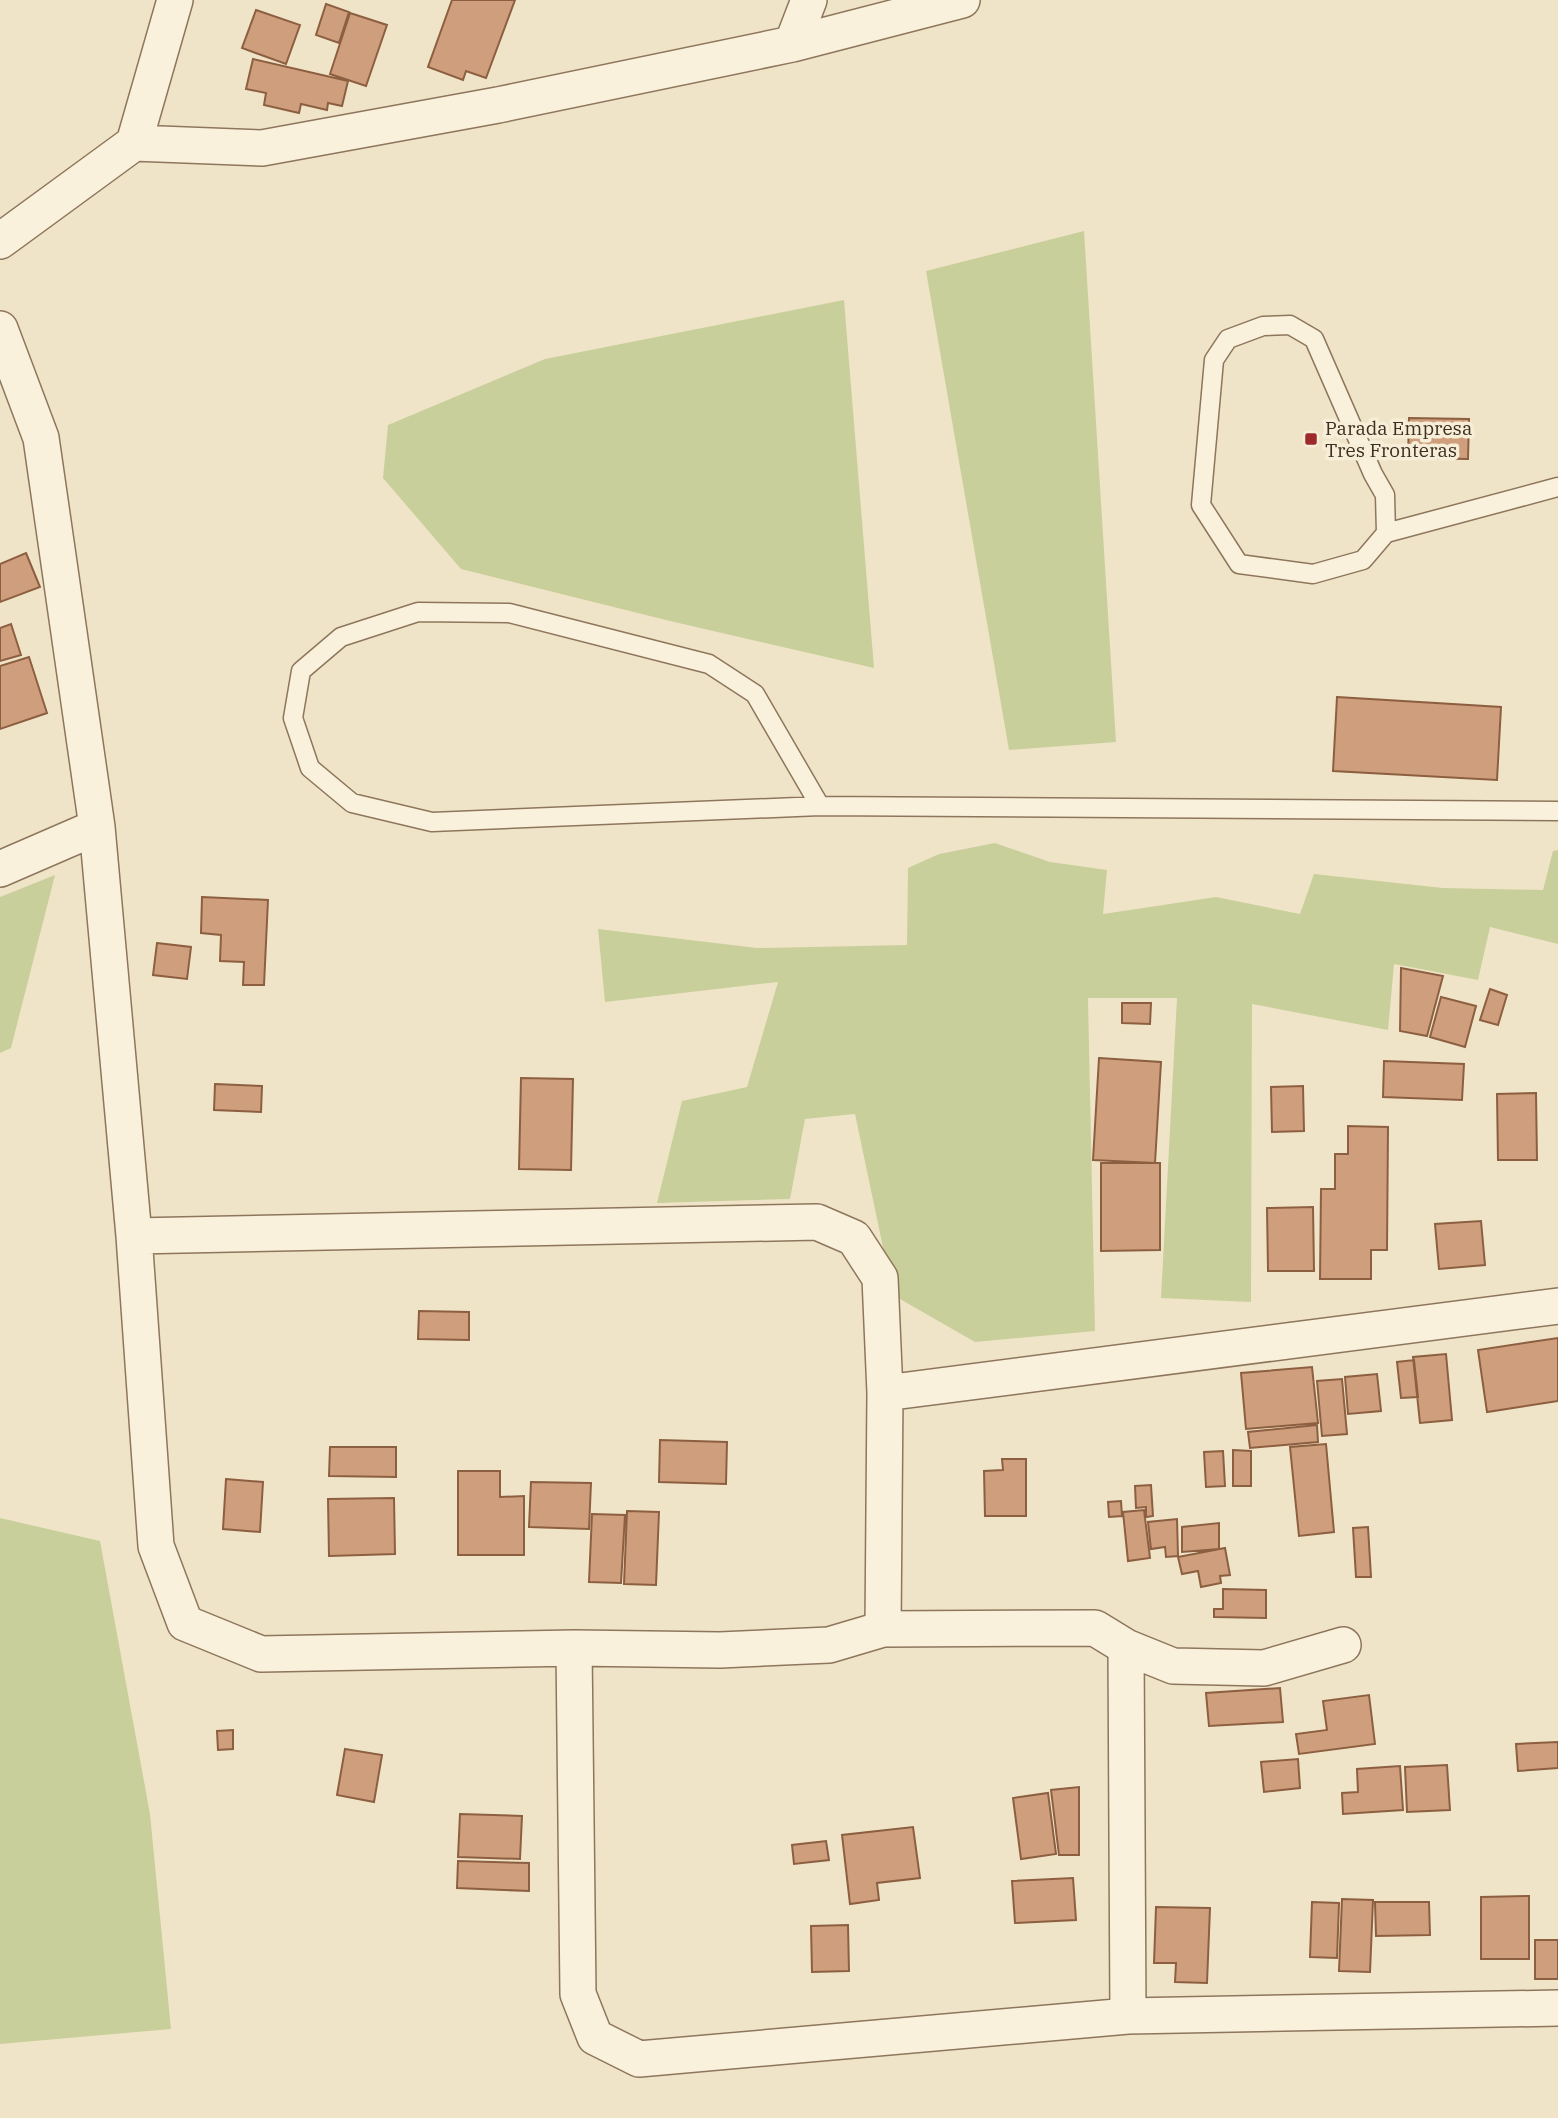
<svg xmlns="http://www.w3.org/2000/svg" width="1558" height="2118" font-family="'IBM Plex Serif',serif">
<rect width="100%" height="100%" fill="#f0e4c8"/>
<path fill="#c9cf9b" d="M1084 231 1116 742 1009 750 926 271Z
M844 300 874 668 670 621 461 569 383 478 388 425 545 359Z
M995 843 1050 862 1107 870 1103 914 1216 897 1300 914 1314 874 1443 888 1543 890 1553 851 1558 850V944L1490 927 1478 980 1394 964 1388 1030 1252 1004 1251 1302 1161 1298 1177 998H1088L1095 1331 975 1342 893 1295 855 1114 805 1119 790 1199 657 1203 682 1101 747 1087 778 982 605 1002 598 929 757 948 907 945 908 868 939 854Z
M55 875 11 1048 0 1053V897Z
M0 1518 100 1541 150 1814 171 2029 0 2044Z"/>
<path fill="#cf9f7d" stroke="#8d5f41" stroke-width="2" d="M452 0H515L486 78 466 71 463 80 428 67Z
M326 4 349 12 339 43 316 35Z
M256 10 300 25 286 64 242 48Z
M350 13 387 25 366 86 330 74Z
M253 59 348 81 342 106 328 103 327 110 301 104 299 113 264 105 266 93 246 89Z
M1409 418 1469 419 1468 459 1408 458Z
M26 553 40 587 0 602V564Z
M11 624 21 655 0 661V628Z
M29 657 47 713 0 729V666Z
M1337 697 1501 707 1497 780 1333 771Z
M202 897 268 900 264 985H243L244 962 220 961 221 935 201 933Z
M157 943 191 947 187 979 153 975Z
M1401 968 1443 976 1427 1036 1400 1031Z
M1490 989 1507 995 1498 1025 1480 1020Z
M1441 997 1476 1006 1465 1047 1430 1037Z
M1122 1003H1151L1150 1024 1122 1023Z
M1099 1058 1161 1062 1155 1163 1093 1160Z
M1384 1061 1464 1064 1462 1100 1383 1097Z
M521 1078 573 1079 571 1170 519 1169Z
M215 1084 262 1086 261 1112 214 1110Z
M1303 1086 1304 1131 1272 1132 1271 1087Z
M1536 1093 1537 1160H1498L1497 1094Z
M1348 1126 1388 1127 1387 1250H1371V1279H1320L1321 1189H1335V1154H1348Z
M1101 1163H1160V1250L1101 1251Z
M1313 1207 1314 1271H1268L1267 1208Z
M1481 1221 1485 1265 1439 1269 1435 1224Z
M419 1311 469 1312V1340L418 1339Z
M1558 1338V1401L1487 1412 1478 1350Z
M1446 1354 1452 1420 1420 1423 1413 1357Z
M1414 1360 1418 1397 1401 1398 1397 1362Z
M1312 1367 1318 1423 1246 1429 1241 1373Z
M1377 1374 1381 1411 1348 1414 1345 1377Z
M1342 1379 1347 1434 1322 1436 1317 1381Z
M1317 1425 1318 1442 1250 1448 1248 1432Z
M660 1440 727 1442 726 1484 659 1482Z
M1326 1444 1334 1532 1299 1536 1290 1447Z
M330 1447H396V1477L329 1476Z
M1233 1450 1251 1451V1486H1233Z
M1223 1451 1225 1486 1206 1487 1204 1452Z
M1002 1459H1026V1516H985L984 1471 1003 1470Z
M458 1471H500V1497L524 1496V1555H458Z
M226 1479 263 1482 260 1532 223 1529Z
M531 1482 591 1483 589 1529 529 1527Z
M1151 1485 1153 1516 1146 1517V1507L1136 1508 1135 1486Z
M394 1498 395 1554 329 1556 328 1499Z
M1121 1501 1122 1516 1109 1517 1108 1502Z
M1144 1510 1150 1558 1128 1561 1123 1512Z
M627 1511 659 1512 656 1585 624 1584Z
M592 1514 625 1515 621 1583 589 1582Z
M1177 1519 1178 1556 1166 1557 1165 1547 1151 1549 1148 1522Z
M1219 1523V1549L1182 1552V1527Z
M1368 1527 1371 1577H1356L1353 1528Z
M1225 1548 1230 1575 1220 1576 1221 1583 1201 1587 1198 1571 1182 1574 1178 1557Z
M1223 1589 1266 1590V1618L1214 1617V1609H1223Z
M1280 1688 1283 1722 1209 1726 1206 1693Z
M1369 1695 1375 1744 1299 1754 1296 1734 1327 1730 1323 1701Z
M233 1730V1749L218 1750 217 1731Z
M1558 1742V1768L1518 1771 1516 1744Z
M345 1749 382 1755 374 1802 337 1795Z
M1298 1759 1300 1788 1264 1792 1261 1762Z
M1447 1765 1450 1810 1407 1812 1405 1767Z
M1400 1766 1403 1810 1343 1814 1342 1793 1358 1792 1357 1769Z
M1079 1787V1855H1059L1051 1790Z
M1048 1793 1056 1854 1021 1859 1013 1798Z
M460 1814 522 1816 520 1859 458 1857Z
M913 1827 920 1878 877 1883 879 1900 850 1904 842 1835Z
M826 1841 829 1860 794 1864 792 1845Z
M458 1861 529 1863V1891L457 1888Z
M1073 1878 1076 1920 1015 1923 1012 1881Z
M1529 1896V1959H1481V1897Z
M1342 1899 1373 1900 1370 1972 1339 1971Z
M1312 1902 1339 1903 1337 1958 1310 1957Z
M1375 1902H1429L1430 1935 1376 1936Z
M1156 1907 1210 1908 1207 1983 1175 1982 1176 1963H1154Z
M848 1925 849 1971 812 1972 811 1926Z
M1535 1940H1558V1979H1535Z"/>
<g fill="none" stroke-linecap="round" stroke-linejoin="round">
<defs>
<path id="service" d="M1386 533 1363 560 1313 574 1239 564 1201 505 1214 360 1228 339 1263 326 1290 325 1314 339 1373 474 1385 495 1386 533 1558 487
M820 806 755 694 709 664 509 613 418 612 341 637 301 671 293 718 310 768 352 803 432 822 820 806 1558 811"/>
<path id="minor" d="M792 44 809 0
M134 143 175 0
M0 241 134 143 262 148 498 105 792 44 962 0
M0 329 41 438 97 827 134 1236 156 1546 185 1623 261 1654 574 1648 720 1650 829 1645 883 1629 1095 1628 1126 1647 1128 2016
M0 869 97 827
M134 1236 817 1222 854 1238 880 1278 885 1393
M883 1629 885 1393 1558 1306
M1126 1647 1173 1666 1264 1668 1343 1645
M574 1648 578 1994 595 2037 639 2059 1128 2016 1558 2008"/>
</defs>
<use href="#service" stroke="#8d765c" stroke-width="21"/>
<use href="#minor" stroke="#8d765c" stroke-width="38"/>
<use href="#service" stroke="#faf1dc" stroke-width="18"/>
<use href="#minor" stroke="#faf1dc" stroke-width="35"/>
</g>
<rect fill="#9e2a2b" stroke="#f7eed8" stroke-width="2.5" x="1304" y="432" width="14" height="14" rx="3.5"/>
<g text-anchor="middle" dominant-baseline="central" stroke-width="7" stroke-linejoin="round" paint-order="stroke">
<g font-size="19" fill="#3d2e20" stroke="#f7eed8" text-anchor="start">
<text x="1325" y="428">Parada Empresa<tspan x="1325" dy="22">Tres Fronteras</tspan></text>
</g>
</g>
</svg>
